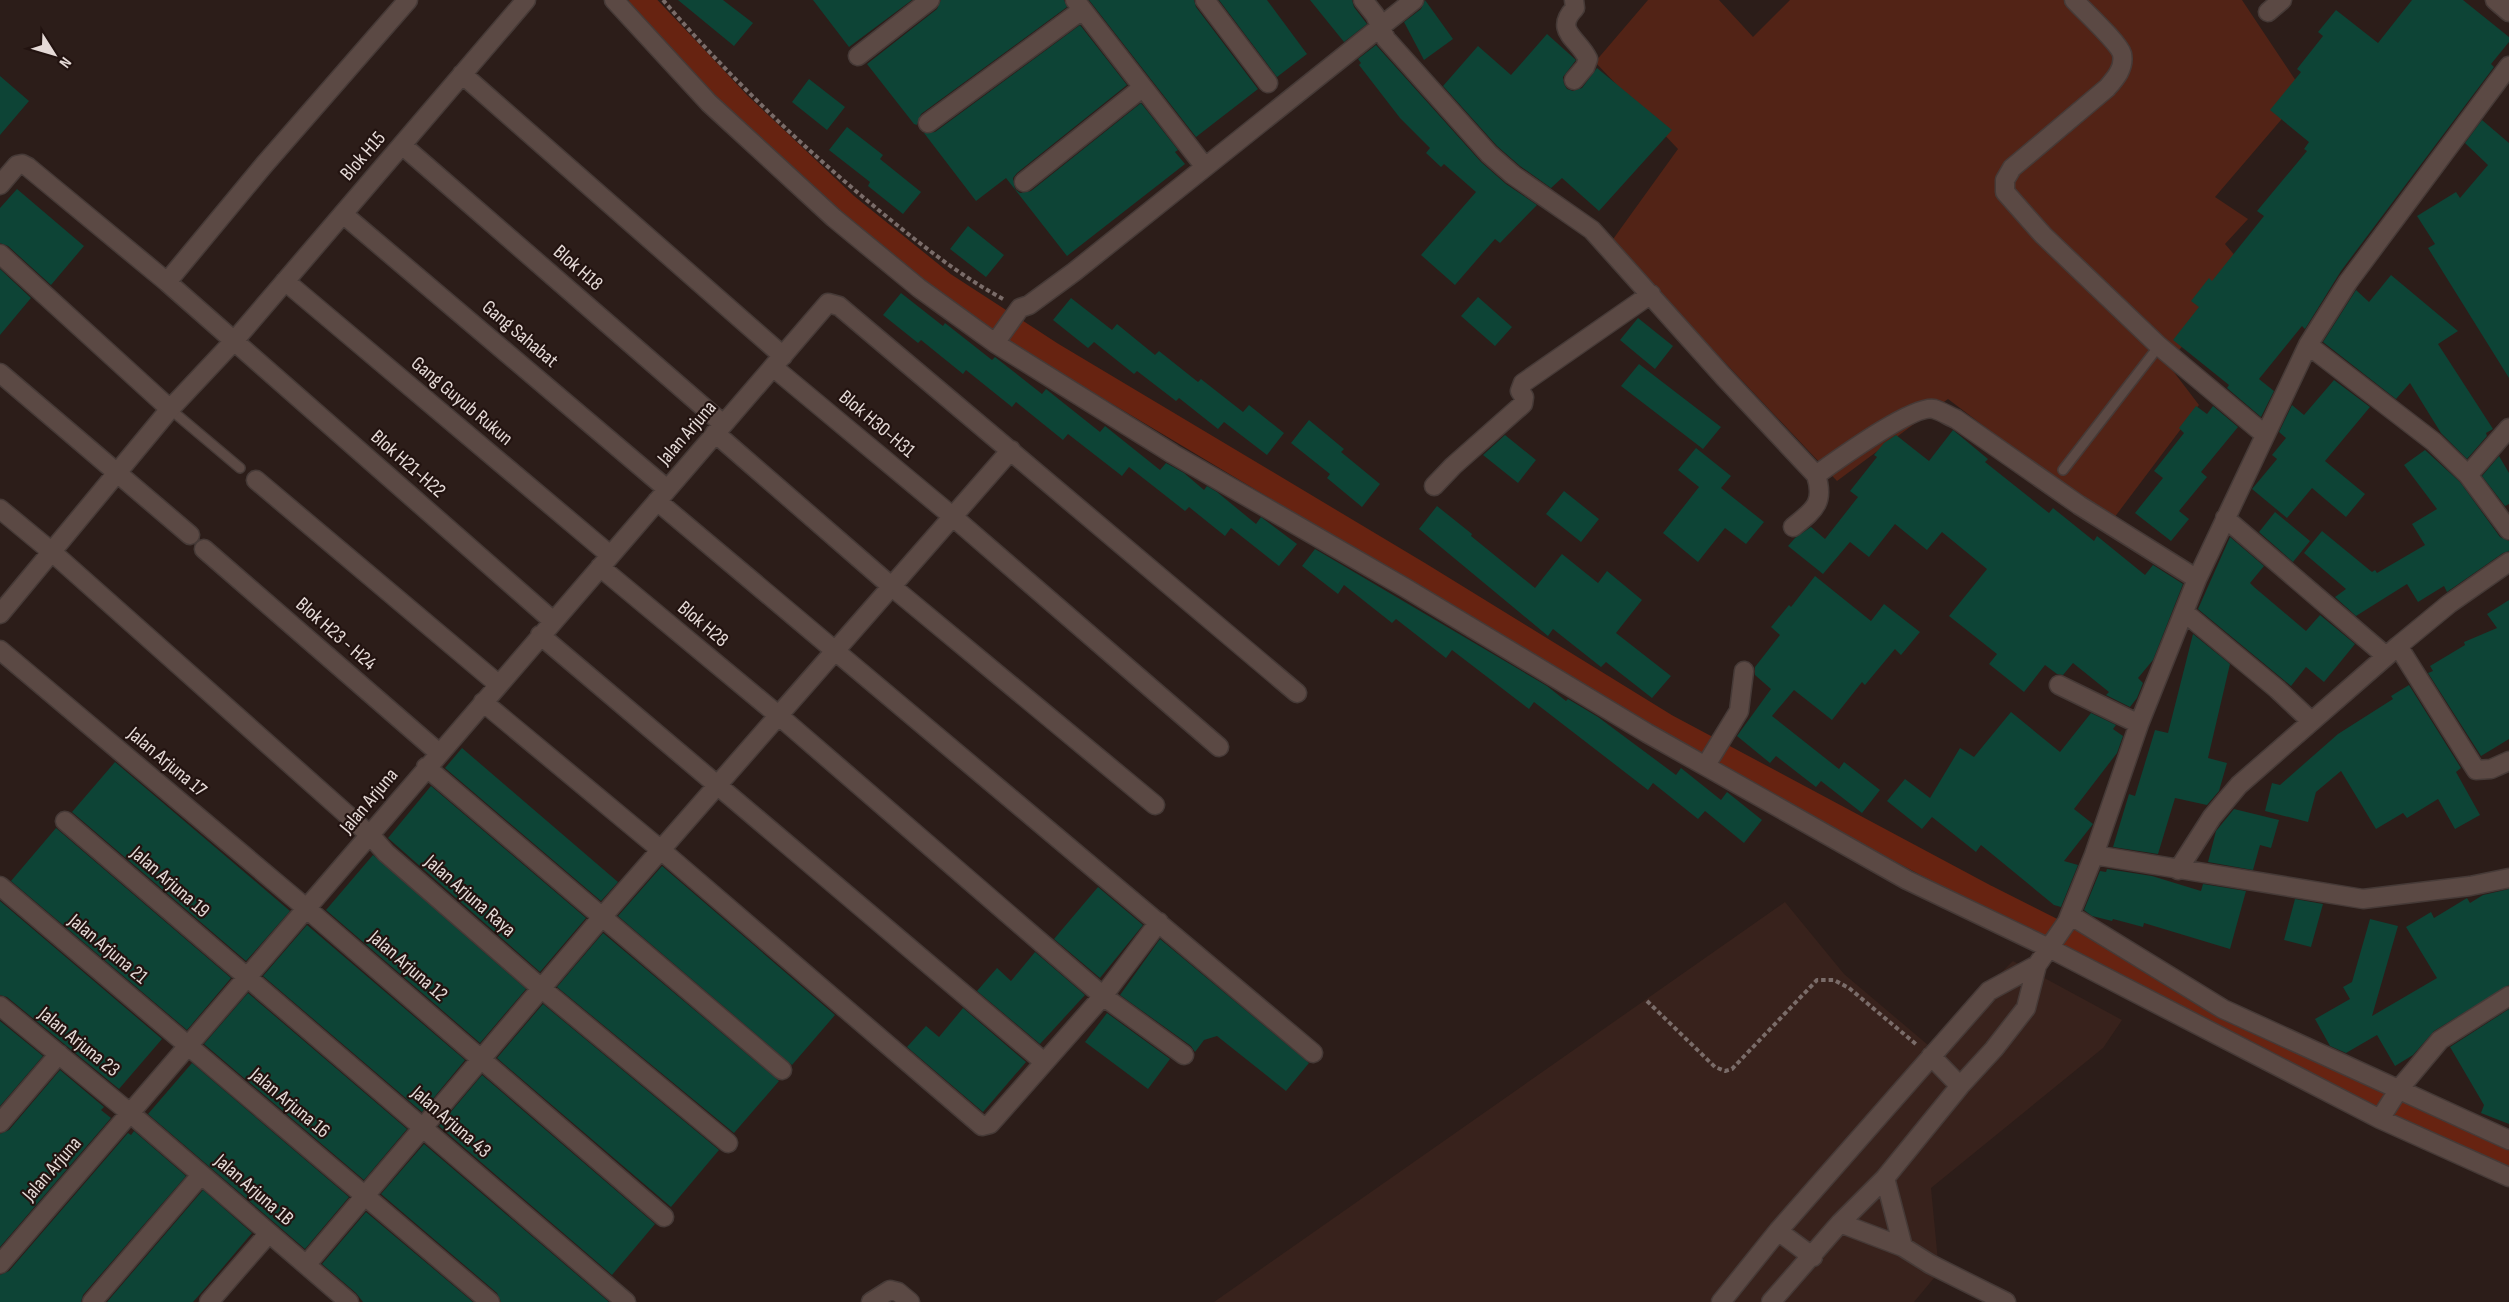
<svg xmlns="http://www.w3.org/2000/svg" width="2509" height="1302" font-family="'Sofia Sans Condensed',sans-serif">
<rect width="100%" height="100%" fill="#2c1d19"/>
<path fill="#38221c" d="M1785 902 1844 974 1928 1045 2013 961 2122 1020 2103 1048 1931 1188 1939 1272 1914 1302H1214Z"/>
<path fill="#522316" d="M1648 0H1719L1753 37 1790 0H2242L2304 93 2215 197 2248 219 2225 244 2250 273 2167 363 2199 405 2111 522 1948 399 1837 481 1611 242 1678 149 1595 62Z"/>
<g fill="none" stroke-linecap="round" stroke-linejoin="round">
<path stroke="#672311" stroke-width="24" d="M641 0 739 104 845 204 944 284 1052 354 1420 574 1665 725 1987 897 2114 961 2255 1042 2452 1137 2509 1162"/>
</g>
<path fill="#0d4436" d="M678 0H723L753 23 734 46Z
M813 0H912L849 47Z
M941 0H1064L1067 7 921 114 917 125 914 124 867 64 937 9Z
M1089 0H1194L1196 7 1258 89 1196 137Z
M1219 0H1267L1307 54 1277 77Z
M1310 0H1352L1354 7 1367 24 1344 42Z
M1425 0 1453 39 1424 60 1404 22 1421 9Z
M2412 0H2463L2509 37V42L2491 64 2494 67 2341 271 2305 329 2302 326 2259 379 2274 391 2261 417 2227 388 2229 385 2173 340 2199 307 2191 301 2209 278 2212 281 2264 216 2257 211 2307 151 2304 149 2309 142 2270 110 2301 72 2297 69 2323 36 2318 32 2336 10 2378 43Z
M1080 25 1127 85 1017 173 1013 178 1015 189 1020 193 1031 191 1141 103 1178 150 1175 152 1185 164 1067 256 1006 178 976 201 924 133 935 132Z
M1547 34 1576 60 1563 77 1564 84 1567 89 1573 91 1582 88 1597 68 1672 130 1599 211 1562 178 1551 188 1520 166 1497 146 1443 86 1478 46 1511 75Z
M1376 45 1481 162 1506 184 1537 205 1500 243 1495 239 1455 285 1421 255 1476 192 1444 164 1441 167 1426 153 1430 148 1400 118 1359 65 1361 63 1358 59Z
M0 76 29 101 0 135Z
M809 79 845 107 827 130 792 102Z
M2482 120 2509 143V378L2428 248 2435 244 2417 216 2456 192 2460 198 2488 165 2465 143Z
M847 127 883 155 880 159 921 192 903 214 868 186 870 182 829 150Z
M17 189 84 246 51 285 8 246 0 243V208Z
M968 226 1004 255 986 277 950 249Z
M0 269 31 298 0 335Z
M2391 275 2458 331 2438 344 2493 429 2486 433 2487 436 2467 459 2441 433 2410 383 2396 399 2323 342 2356 290 2369 302Z
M901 293 943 326 945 323 992 360 995 357 1042 394 1046 389 1100 432 1105 426 1160 470 1166 463 1184 473 1204 490 1207 486 1217 492 1256 524 1261 517 1297 544 1279 566 1231 528 1225 536 1189 507 1185 511 1129 467 1122 476 1068 434 1063 440 1016 402 1012 407 966 370 963 374 921 340 918 343 883 315Z
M1478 297 1512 327 1495 346 1461 316Z
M1071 298 1112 330 1117 324 1155 355 1159 351 1198 382 1201 379 1243 412 1249 405 1284 433 1267 455 1224 422 1218 429 1179 398 1176 401 1137 371 1134 374 1094 342 1088 348 1053 320Z
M1638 318 1673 346 1655 369 1620 340Z
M1639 364 1721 427 1703 449 1621 386Z
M2334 380 2370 407 2325 461 2365 494 2346 517 2312 488 2287 518 2252 489 2277 459 2272 455 2286 438 2279 432 2292 405 2304 415Z
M2196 406 2207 414 2213 406 2238 427 2201 472 2207 477 2179 511 2189 519 2171 541 2135 513 2163 478 2154 471 2184 433 2179 428Z
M1309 420 1344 449 1341 452 1380 484 1362 507 1327 478 1330 474 1291 443Z
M1953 430 1988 459 1985 462 2049 513 2053 508 2094 541 2097 536 2145 575 2153 565 2183 584 2153 660 2138 678 2143 683 2137 698 2130 707 2106 695 2109 692 2073 663 2063 675 2057 674 2045 665 2024 692 1989 664 1997 654 1949 616 1987 569 1942 532 1927 550 1895 524 1869 557 1850 542 1823 574 1788 546 1795 538 1811 527 1825 539 1858 497 1850 491 1877 457 1874 455 1884 443 1896 435 1929 461Z
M1505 435 1536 460 1518 483 1483 455Z
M1696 448 1731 476 1721 488 1764 522 1746 544 1725 528 1698 562 1663 533 1699 487 1678 470Z
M2425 450 2460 482 2500 537 2509 541V551L2503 553 2447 592 2444 586 2418 602 2407 584 2356 616 2335 597 2346 589 2304 553 2322 531 2372 572 2375 570 2377 573 2425 545 2412 524 2437 509 2404 465Z
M2499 456 2509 473V504L2505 506 2482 476Z
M1564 491 1599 519 1581 542 1546 514Z
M1437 506 1472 534 1471 536 1535 588 1562 554 1598 583 1607 571 1642 600 1616 633 1671 676 1652 698 1606 662 1601 667 1553 629 1548 636 1419 529Z
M2275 512 2310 541 2293 562 2259 532Z
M2230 537 2264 566 2250 583 2254 587 2306 631 2320 615 2355 644 2324 682 2306 667 2291 686 2198 609Z
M1315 549 1547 686 1566 701 1568 699 1598 717 1676 775 1681 768 1721 800 1727 792 1762 820 1744 843 1705 811 1698 819 1653 783 1648 790 1534 702 1529 709 1452 650 1446 658 1396 619 1392 623 1344 585 1338 594 1302 566Z
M1815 576 1871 621 1884 604 1920 632 1901 655 1895 649 1865 685 1862 682 1832 720 1794 690 1772 716 1839 769 1844 762 1880 790 1862 813 1821 781 1816 787 1776 756 1770 763 1737 736 1771 689 1755 675V667L1780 635 1771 627 1789 605 1791 607Z
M2509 600V739L2481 756 2428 673 2433 671 2430 666 2465 645 2464 642 2497 628 2487 614Z
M2193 634 2230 664 2208 758 2227 763 2219 791 2207 805 2175 798 2158 854 2113 847 2129 794 2135 796 2155 730 2168 733Z
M2409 685 2461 768 2456 772 2480 815 2455 829 2438 799 2407 818 2403 813 2376 829 2341 771 2316 792 2308 822 2265 811 2272 783 2280 785 2338 734 2393 699 2391 696Z
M2011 712 2060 752 2091 713 2116 725 2113 729 2123 736 2117 753 2074 809 2093 824 2064 861 2078 865 2061 907 2054 905 1981 845 1976 852 1932 817 1922 829 1887 801 1905 779 1930 798 1960 748 1974 757Z
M462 748 618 882 601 901 445 768Z
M115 762 290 911 246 961 72 812Z
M431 786 586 918 540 972 388 838Z
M2234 809 2279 820 2271 848 2260 845 2253 870 2208 862 2216 831Z
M56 828 231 978 187 1030 11 881Z
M373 855 526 989 480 1043 326 910Z
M662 866 835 1015 792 1065 618 916Z
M2107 869 2152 876 2201 891 2203 884 2246 891 2230 949 2144 923 2143 927 2113 919 2112 921 2092 916 2084 910 2100 871 2106 872Z
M1098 887 1143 925 1100 978 1054 939Z
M2509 889V985L2434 1031 2413 1055 2395 1066 2377 1035 2346 1053 2330 1046 2315 1019 2350 999 2343 987 2352 982 2370 919 2398 926 2372 1016 2437 978 2406 927 2431 912 2434 918 2467 898 2470 903 2483 895Z
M2295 899 2323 904 2311 947 2284 940Z
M0 901 162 1039 119 1089 7 997 0 995Z
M307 925 465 1060 422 1112 263 976Z
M603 933 779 1081 734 1133 557 987Z
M1160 939 1309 1063 1286 1091 1217 1036 1204 1040 1195 1052 1191 1046 1120 995Z
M1035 952 1085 995 1040 1044 977 991 997 968 1011 981Z
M248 993 407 1129 364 1180 204 1044Z
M543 1004 719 1150 671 1207 497 1058Z
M963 1008 1026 1062 983 1112 907 1047 926 1026 939 1037Z
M2509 1009V1124L2481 1113 2484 1105 2450 1047Z
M1107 1013 1170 1059 1148 1089 1085 1042Z
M0 1021 43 1056 0 1106Z
M192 1063 349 1197 305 1249 148 1114Z
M60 1070 104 1107 101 1110 111 1118 0 1247V1134L9 1130Z
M482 1075 655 1224 612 1275 439 1126Z
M134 1131 186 1176 83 1295 81 1302H0V1275L9 1271 128 1133 131 1135Z
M424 1144 609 1302H501L497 1293 381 1194Z
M203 1190 252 1233 208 1285 193 1302H107Z
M366 1212 473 1302H363L356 1293 322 1264Z"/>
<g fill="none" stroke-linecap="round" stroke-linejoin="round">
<defs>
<path id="lane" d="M170 409 240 468
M2063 470 2159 346"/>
<path id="street" d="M614 0 709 103 834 218 919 288 995 343 1173 454 1404 587 1647 733 1907 880 2049 948 2380 1119 2509 1177
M1075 0 1205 167
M1205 0 1268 83
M1363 0 1375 15 1386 39 1489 154 1513 175 1592 230 1723 376 1816 475C1825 503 1814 510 1793 527
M1574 0 1575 8C1553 31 1578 38 1588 59L1585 67 1574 80
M2074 0C2083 10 2119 43 2122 54 2125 68 2115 79 2107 88L2012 168 2005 180V192L2043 235 2159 346 2264 434
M2495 0 2509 12
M2268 12 2282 0
M858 56 930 0
M462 74 783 356
M928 123 1082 10
M402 145 723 424
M1024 182 1142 88
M0 185 17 165 22 164 28 167 167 282 553 621
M343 214 667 489
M0 254 170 409
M285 281 610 555
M167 282 264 165 408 0
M995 343 1020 308 1029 305 1074 272 1414 0
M2308 345 2434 442 2468 475 2509 530
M773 367 952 516 1219 747
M0 373 190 535
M715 433 891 586 1155 805
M1816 475C1836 461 1914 404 1934 409 1941 411 1949 416 1956 419L2079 505 2197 579
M2468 475 2509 428
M256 480 498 684
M1434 486 1453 466 1523 404 1524 397 1520 391 1523 383 1651 294
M657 501 1313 1053
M0 509 52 552 371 836 386 853 541 988 728 1143
M2225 518 2386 656
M204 549 439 753
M600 567 778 715 1103 996 1184 1055
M2184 612 2277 689 2311 721
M0 614 170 409 234 341 526 0
M540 635 1044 1062
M2398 646 2476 770 2491 769 2509 761
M0 650 306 908 664 1217
M2059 685 2139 724
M483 702 661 850 982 1126 990 1124 1103 996 1159 922
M1706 765 1739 711 1744 671
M426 767 782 1070
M65 821 626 1302
M2094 855 2363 899 2470 886 2509 878
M2178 870 2212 817 2239 785 2398 646 2449 604 2509 562
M0 886 490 1302
M2070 915 2223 1009 2509 1140
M0 1006 130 1113 349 1302
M1931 1056 1960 1086
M2380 1119 2399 1089 2440 1040 2509 996
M0 1123 59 1054
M1885 1178 1903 1247
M1840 1223 1903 1247 1930 1264 2006 1302
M1778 1231 1813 1257
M0 1264 828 303 839 306 1297 693
M306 1265 602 917 1011 450
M92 1302 201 1175
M209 1302 269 1233
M871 1302 890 1290 898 1292 910 1302
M1721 1302 1778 1231 1989 991 2037 965
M1771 1302 1840 1223 1885 1178 1960 1086 1994 1049 2026 1008 2037 965 2067 922 2094 855 2139 724 2197 579 2308 345 2348 282 2509 66"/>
</defs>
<use href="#lane" stroke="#463a37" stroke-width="12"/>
<use href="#street" stroke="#463a37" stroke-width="21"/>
<path stroke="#7a6c69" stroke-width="4" stroke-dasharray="4.5 3" stroke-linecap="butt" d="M663 0C729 77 803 148 881 212 920 244 959 275 1003 299
M1647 1001 1715 1067 1725 1071 1732 1069 1817 980H1834L1849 988 1917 1045"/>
<use href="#lane" stroke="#5b4944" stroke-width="9"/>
<use href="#street" stroke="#5b4944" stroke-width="18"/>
</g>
<g text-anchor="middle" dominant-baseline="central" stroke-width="4.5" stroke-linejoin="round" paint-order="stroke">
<g font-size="20" fill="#e5dad7" stroke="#221310">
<text transform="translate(363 156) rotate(-49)">Blok H15</text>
<text transform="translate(578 268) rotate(41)">Blok H18</text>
<text transform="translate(520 334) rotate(40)">Gang Sahabat</text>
<text transform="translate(462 401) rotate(40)">Gang Guyub Rukun</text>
<text transform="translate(877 424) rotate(40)">Blok H30-H31</text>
<text transform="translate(687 433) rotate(-49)">Jalan Arjuna</text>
<text transform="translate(408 464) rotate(41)">Blok H21-H22</text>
<text transform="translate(703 624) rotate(40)">Blok H28</text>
<text transform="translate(336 634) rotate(41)">Blok H23 - H24</text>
<text transform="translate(167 762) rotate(40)">Jalan Arjuna 17</text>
<text transform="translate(369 801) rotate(-50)">Jalan Arjuna</text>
<text transform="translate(170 882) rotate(41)">Jalan Arjuna 19</text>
<text transform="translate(470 896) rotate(41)">Jalan Arjuna Raya</text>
<text transform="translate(108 949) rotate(40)">Jalan Arjuna 21</text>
<text transform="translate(408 966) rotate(41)">Jalan Arjuna 12</text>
<text transform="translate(79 1042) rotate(39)">Jalan Arjuna 23</text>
<text transform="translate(290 1103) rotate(40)">Jalan Arjuna 16</text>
<text transform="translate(451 1122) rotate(41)">Jalan Arjuna 43</text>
<text transform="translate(52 1169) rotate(-49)">Jalan Arjuna</text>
<text transform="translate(254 1190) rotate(41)">Jalan Arjuna 1B</text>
</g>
</g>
<g transform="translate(54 54) rotate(127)" stroke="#221310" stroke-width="4.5" paint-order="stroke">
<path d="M0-4.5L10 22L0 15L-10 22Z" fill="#e5dad7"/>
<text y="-9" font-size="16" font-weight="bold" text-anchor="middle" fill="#e5dad7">N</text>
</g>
</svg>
